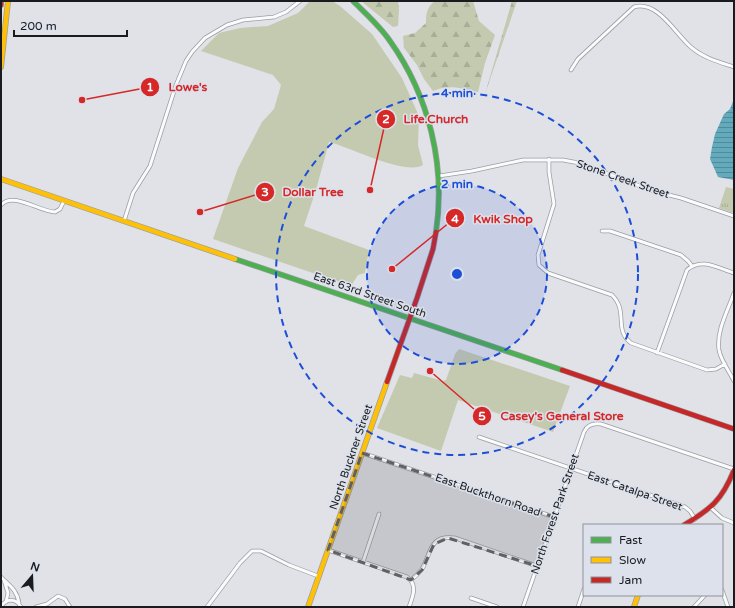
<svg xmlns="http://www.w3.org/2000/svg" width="735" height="608" font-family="'Varela Round',sans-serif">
<defs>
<pattern id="forest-firs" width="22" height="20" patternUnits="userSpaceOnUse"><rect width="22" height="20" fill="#c4caaf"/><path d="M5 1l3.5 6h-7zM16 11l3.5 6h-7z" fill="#a8ad96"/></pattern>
<pattern id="park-tufts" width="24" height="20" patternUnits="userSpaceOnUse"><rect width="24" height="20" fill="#c4caaf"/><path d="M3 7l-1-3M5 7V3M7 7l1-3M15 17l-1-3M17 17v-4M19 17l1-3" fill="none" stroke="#a8ad96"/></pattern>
<pattern id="water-rules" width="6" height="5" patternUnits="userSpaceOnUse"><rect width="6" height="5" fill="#64aabd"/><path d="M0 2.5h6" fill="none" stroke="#528a99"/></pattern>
</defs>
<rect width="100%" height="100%" fill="#e0e2e8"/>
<path fill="#c4caaf" d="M310 1H332L340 6 372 34 402 78 419 116 418 145 423 165C405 176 350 147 329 142L316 190 304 226 369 250 365 273 358 275 351 286 213 239 238 168 262 122 274 109 281 85 273 75 201 51 219 33 240 28 268 26 298 13Z
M459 349 570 386 553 432 458 400 441 451 377 428 400 375 412 378 414 373 443 381 446 380 455 354Z"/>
<path fill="url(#forest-firs)" d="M361 1H398L399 10 398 26 393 27Z
M435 1H473L479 21 495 35 485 63 478 92C461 88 450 84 433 91L424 79 417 65 404 48 403 36 415 33 426 23C426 13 427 7 435 1Z
M512 1H517L485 94Z"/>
<path fill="url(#park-tufts)" d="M726 187 734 189V213L719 208Z"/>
<path fill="url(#water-rules)" d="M734 99V180L718 177 710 159 712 147 715 134 724 114 730 109Z"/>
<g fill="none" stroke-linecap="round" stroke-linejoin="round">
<defs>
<path id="street" d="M571 70 578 59 634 7C658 0 676 35 692 48 704 58 719 62 734 67
M549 159V172L554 204 538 255 539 265 548 273 612 295C629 312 613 329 631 343L707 370 716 369 725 364
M439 176 472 171 523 160H563L579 163 653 191 681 198 734 216
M1 205C13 191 40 212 55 212L60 209 64 201
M124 221 133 193 150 166 176 85 186 61 192 52 205 38 227 25 243 20 274 17 286 12 300 1
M602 231H610L681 255 688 261 692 266
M734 293C728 310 716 331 719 350 721 361 729 371 734 381
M657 353 687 270C701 257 718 268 734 273
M479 437 685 507 690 511 695 519
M362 453 554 517
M711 508 722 518 734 523
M328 550 407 577C418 585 413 596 409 607
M363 562 379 514
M1 577C10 586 17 590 19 603
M4 580 8 593 6 602
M411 580C415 577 419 573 422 569 431 554 429 534 455 538L537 566
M722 590 728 607
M471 598 497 607
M1 607C6 598 16 598 21 607
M36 607 47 604 58 596 65 599 70 607
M207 607 240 563 252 551H261L289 565 318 576
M523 607 584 432C587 425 593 423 601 424L734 469
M578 607 584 589
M694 607 705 595"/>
<path id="fast" d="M353 1C366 14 380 26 390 41 429 96 446 165 436 232
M235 259 562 370"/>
<path id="slow" d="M1 67 8 1
M1 179 235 259
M308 607 387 382
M634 607 638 595"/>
<path id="jam" d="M1 1V5
M562 370 734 429
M387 382 417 298 433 249 436 232
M684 525C711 509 722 500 734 470"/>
</defs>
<use href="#street" stroke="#9c9da2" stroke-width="4.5"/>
<use href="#fast" stroke="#9c9da2" stroke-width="6"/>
<use href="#slow" stroke="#9c9da2" stroke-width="6"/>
<use href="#jam" stroke="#9c9da2" stroke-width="6"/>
<use href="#street" stroke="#fafbfc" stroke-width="3"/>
<use href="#fast" stroke="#4caf50" stroke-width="4.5"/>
<use href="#slow" stroke="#ffc107" stroke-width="4.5"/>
<use href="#jam" stroke="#c62828" stroke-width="4.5"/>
</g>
<path fill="#5f6165" fill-opacity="0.2" stroke="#5f6165" stroke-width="3" stroke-dasharray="8 5" stroke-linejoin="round" d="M362 453 554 517 537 566 448 538 434 544 422 570 411 580 328 550Z"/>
<circle cx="457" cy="274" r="90" fill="#1d4ed8" fill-opacity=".12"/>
<g fill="none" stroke="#1d4ed8" stroke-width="2" stroke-dasharray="7 5">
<circle cx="457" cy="274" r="90"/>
<circle cx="457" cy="274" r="181"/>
</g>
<g text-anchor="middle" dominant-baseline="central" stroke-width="3" stroke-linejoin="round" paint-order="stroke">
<g font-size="11" fill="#191b1f" stroke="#dce1eb">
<text transform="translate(623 179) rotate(19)">Stone Creek Street</text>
<text transform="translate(370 295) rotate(19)">East 63rd Street South</text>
<text transform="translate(351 457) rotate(-71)">North Buckner Street</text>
<text transform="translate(635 491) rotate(19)">East Catalpa Street</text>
<text transform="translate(488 495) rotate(19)">East Buckthorn Road</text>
<text transform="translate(555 514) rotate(-71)">North Forest Park Street</text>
</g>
</g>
<circle cx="457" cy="274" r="6" fill="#1d4ed8" stroke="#dce1eb" stroke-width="2"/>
<g font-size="12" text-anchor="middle" font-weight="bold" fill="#1d4ed8" stroke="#dce1eb" stroke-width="3" stroke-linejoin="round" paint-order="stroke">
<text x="457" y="97">4 min</text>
<text x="457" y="188">2 min</text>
</g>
<path fill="none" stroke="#d62828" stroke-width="1.5" d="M82 100L150 87M370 190L386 119M200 212L265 192M392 269L455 218M430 371L482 416"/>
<g fill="#d62828" stroke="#dce1eb" stroke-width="1.5">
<circle cx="82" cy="100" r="4"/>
<circle cx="370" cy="190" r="4"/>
<circle cx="200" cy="212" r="4"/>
<circle cx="392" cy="269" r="4"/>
<circle cx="430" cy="371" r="4"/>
<circle cx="150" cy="87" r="10"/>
<circle cx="386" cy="119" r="10"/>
<circle cx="265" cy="192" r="10"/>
<circle cx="455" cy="218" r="10"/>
<circle cx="482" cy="416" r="10"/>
</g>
<g font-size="12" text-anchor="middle" font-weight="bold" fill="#fff">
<text x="150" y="91">1</text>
<text x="386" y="123">2</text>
<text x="265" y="196">3</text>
<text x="455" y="223">4</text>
<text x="482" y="420">5</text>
</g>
<g font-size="12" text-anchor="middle" font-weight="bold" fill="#d62828" stroke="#dce1eb" stroke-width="3" stroke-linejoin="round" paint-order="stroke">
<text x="188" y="91">Lowe's</text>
<text x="436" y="123">Life.Church</text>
<text x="313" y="196">Dollar Tree</text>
<text x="503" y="223">Kwik Shop</text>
<text x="562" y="420">Casey's General Store</text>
</g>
<rect width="735" height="608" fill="none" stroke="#191b1f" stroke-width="4"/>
<rect x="583" y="524" width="140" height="72" fill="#dce1eb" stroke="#8e9299"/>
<rect x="591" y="537" width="20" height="6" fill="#4caf50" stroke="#8e9299"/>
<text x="619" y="544" font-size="12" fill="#191b1f">Fast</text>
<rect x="591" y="557" width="20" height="6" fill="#ffc107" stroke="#8e9299"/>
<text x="619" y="564" font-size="12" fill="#191b1f">Slow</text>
<rect x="591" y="577" width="20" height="6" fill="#c62828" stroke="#8e9299"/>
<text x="619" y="584" font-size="12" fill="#191b1f">Jam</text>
<g transform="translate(32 576) rotate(19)" stroke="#dce1eb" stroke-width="3" paint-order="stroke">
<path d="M0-3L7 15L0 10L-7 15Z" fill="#191b1f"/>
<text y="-6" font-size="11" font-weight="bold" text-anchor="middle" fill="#191b1f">N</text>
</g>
<path d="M14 30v6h113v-6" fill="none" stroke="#191b1f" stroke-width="2"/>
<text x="20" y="30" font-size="12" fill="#191b1f" stroke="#dce1eb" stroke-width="3" paint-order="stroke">200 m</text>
</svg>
